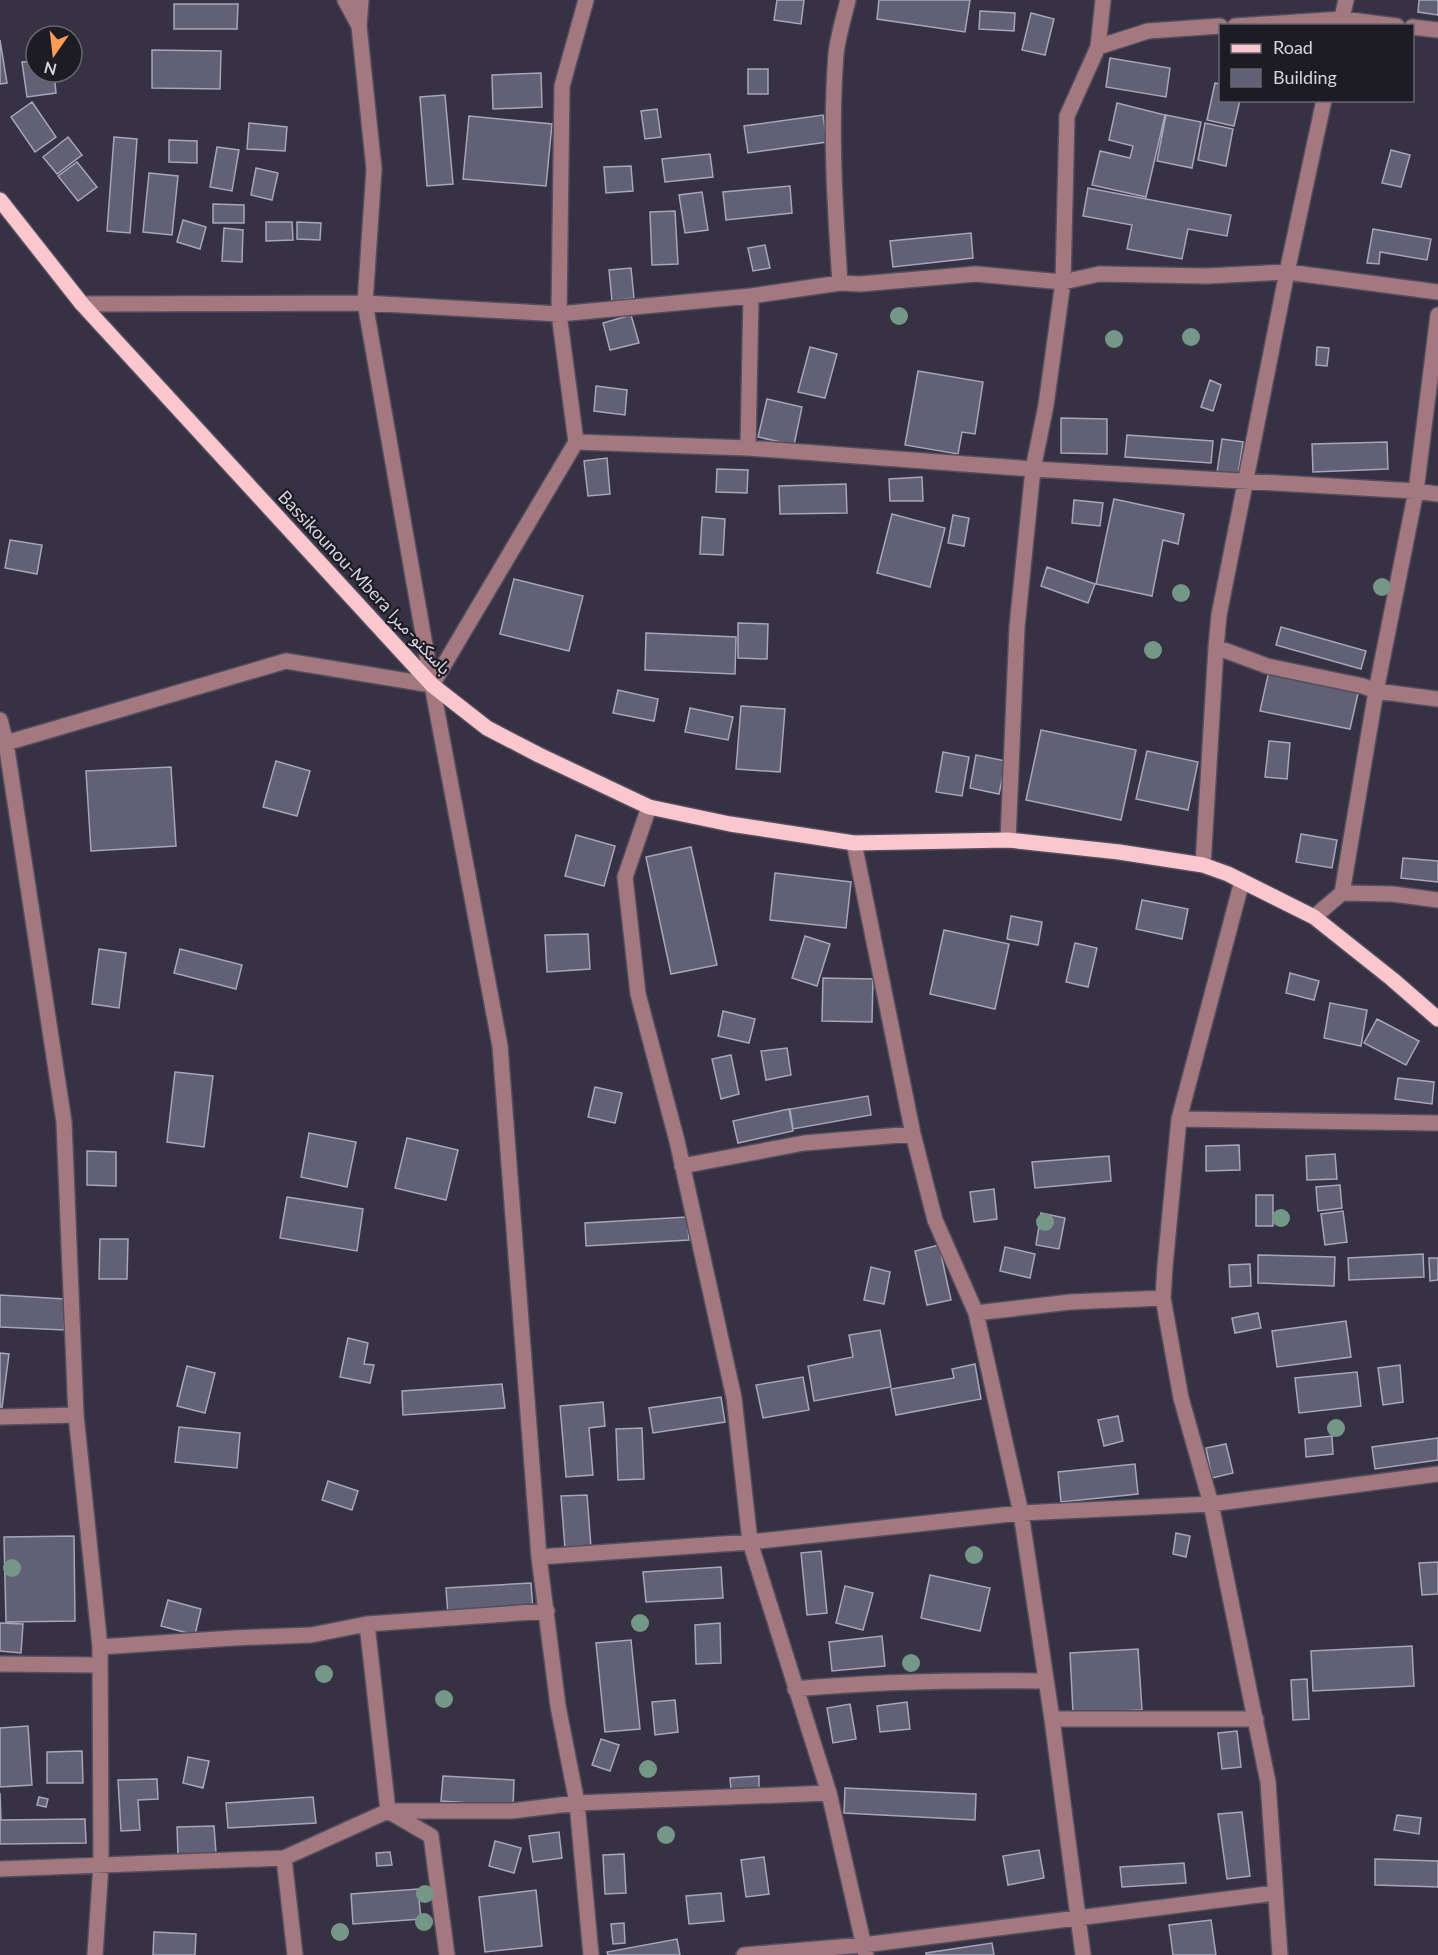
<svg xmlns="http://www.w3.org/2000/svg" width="1438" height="1955" font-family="Lato,'Noto Sans Arabic',sans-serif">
<rect width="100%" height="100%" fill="#363143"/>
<path fill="#626074" stroke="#a7a5ba" stroke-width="1.5" d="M777 0H804L801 24 774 20Z
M879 0H970L965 32 877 19Z
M1419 0H1438V15L1418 12Z
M174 4H238L237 29H174Z
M980 11 1015 13 1014 31 979 29Z
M1031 13 1054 19 1045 55 1022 50Z
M0 40 7 83 0 84Z
M152 50 221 51 220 89 152 88Z
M1110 58 1170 68 1166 97 1106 87Z
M36 61V72H54L56 93 27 97 22 62Z
M748 69H768V94H748Z
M541 73 542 107 493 109 492 75Z
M1215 83 1220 84V100H1240L1234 126 1207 120Z
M445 95 453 184 427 186 420 97Z
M32 102 56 137 35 152 11 117Z
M1117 103 1165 115 1146 197 1092 185 1100 151 1130 158 1133 146 1109 140Z
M657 109 661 137 645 139 641 111Z
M823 115 827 142 748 153 744 126Z
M1166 115 1201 122 1192 168 1157 161Z
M469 116 552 124 546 186 463 179Z
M249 123 287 127 285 151 247 149Z
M1205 123 1233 129 1226 166 1198 160Z
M68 137 82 155 57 174 43 157Z
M114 137 137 139 130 233 107 231Z
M169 140 197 141V163L169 162Z
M217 147 239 150 232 191 210 187Z
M1391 150 1410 155 1401 187 1382 183Z
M710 154 713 177 665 182 662 159Z
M77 162 97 187 78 201 58 176Z
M631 166 633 191 606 193 604 167Z
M256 168 278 173 272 200 251 195Z
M149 173 178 176 172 235 143 232Z
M790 186 792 213 726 220 723 192Z
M1088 188 1231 215 1227 236 1188 229 1182 259 1127 249 1132 225 1083 216Z
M702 192 708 230 685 233 679 195Z
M213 204 244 205V223H213Z
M675 211 678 264 652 265 650 212Z
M183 220 206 227 200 249 177 242Z
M266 222H292L293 240 266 241Z
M297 222 321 223 320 240 297 239Z
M224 228 243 230 242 262 222 261Z
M1373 229 1431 239 1427 260 1380 252 1379 264 1367 263Z
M971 233 973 258 893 267 890 241Z
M765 245 770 268 753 271 748 248Z
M631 268 634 298 612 301 609 270Z
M631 315 639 343 610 350 603 323Z
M810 347 837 354 825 398 798 392Z
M1317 347 1329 348 1327 366 1316 365Z
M918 371 983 382 975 434 962 432 958 454 905 445Z
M1210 380 1221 385 1213 411 1201 407Z
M596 386 627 390 625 415 594 411Z
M767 399 802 407 794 445 758 437Z
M1061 418 1107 419V454L1061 453Z
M1127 435 1213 441 1211 463 1125 457Z
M1222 439 1243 442 1238 475 1217 472Z
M1387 442 1388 469 1313 472 1312 444Z
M607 458 610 494 588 496 584 461Z
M717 469 748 470 747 493 716 492Z
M922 477 923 501H890L889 479Z
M846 484 847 513 780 514 779 486Z
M1114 499 1184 514 1178 544 1163 540 1152 596 1096 584Z
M1074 500 1103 503 1100 526 1072 523Z
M892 514 945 528 930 587 877 573Z
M953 515 969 518 964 546 948 543Z
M702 517 725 519 723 555 700 554Z
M10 540 42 545 37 574 5 568Z
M1047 567 1095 584 1088 603 1041 586Z
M514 579 583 596 569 651 500 634Z
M738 623 768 624 767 659 738 658Z
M1281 627 1366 651 1361 669 1276 645Z
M646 633 736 637 735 674 645 670Z
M1269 671 1359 689 1350 729 1260 711Z
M618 690 658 699 654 721 613 713Z
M741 706 785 709 780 772 736 769Z
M690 708 733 717 728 740 685 732Z
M1041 730 1136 750 1121 820 1026 800Z
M1269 741 1290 743 1287 779 1265 777Z
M1147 751 1198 762 1188 810 1136 799Z
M943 752 969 757 962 796 936 792Z
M976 755 1006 761 999 794 970 788Z
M276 761 310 771 297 816 263 807Z
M171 767 176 846 91 851 86 771Z
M1301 834 1337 840 1332 868 1296 862Z
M576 835 615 846 604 886 565 876Z
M691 847 717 965 671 974 646 857Z
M1403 858 1438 861V882L1401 878Z
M775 873 851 882 846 928 770 920Z
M1142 900 1188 909 1182 939 1136 929Z
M1011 916 1042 922 1038 945 1007 939Z
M944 930 1009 944 995 1009 930 994Z
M588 934 590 969 547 972 545 935Z
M805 936 830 944 817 986 792 978Z
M1075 943 1097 948 1088 987 1066 982Z
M99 949 126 953 119 1008 92 1004Z
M180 949 242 965 236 989 174 973Z
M1290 973 1319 981 1314 1000 1286 993Z
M823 978 873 979 872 1022 822 1021Z
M1330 1003 1367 1010 1361 1046 1324 1038Z
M723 1011 755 1019 749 1043 718 1036Z
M1377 1019 1419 1041 1406 1065 1364 1043Z
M787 1048 791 1075 766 1080 761 1051Z
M731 1055 739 1094 721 1099 712 1059Z
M175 1072 213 1076 204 1147 167 1142Z
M1398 1078 1434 1082 1432 1104 1395 1099Z
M595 1087 622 1093 615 1123 588 1117Z
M868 1096 871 1115 793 1129 790 1109Z
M789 1109 793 1131 738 1143 733 1121Z
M309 1133 356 1142 347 1187 301 1177Z
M407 1138 458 1150 446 1200 395 1188Z
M1239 1145 1240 1170 1206 1171V1146Z
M87 1151 116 1152V1186L87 1185Z
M1335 1154 1337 1179 1307 1180 1306 1156Z
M1109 1156 1111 1181 1035 1188 1032 1162Z
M1340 1185 1342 1208 1318 1211 1316 1187Z
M994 1189 997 1219 974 1222 970 1192Z
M1256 1195H1273V1226H1256Z
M287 1197 363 1209 357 1251 280 1238Z
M1343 1211 1347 1242 1325 1245 1321 1214Z
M1041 1213 1065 1218 1059 1249 1036 1245Z
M687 1217 689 1240 586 1246 585 1223Z
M100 1239H128L127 1279H99Z
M939 1245 951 1300 927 1305 915 1251Z
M1005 1247 1035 1254 1030 1278 1000 1271Z
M1423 1254 1424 1277 1349 1280 1348 1258Z
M1258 1255 1335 1257 1334 1286 1258 1283Z
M1429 1258H1438V1280L1430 1281Z
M1250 1264 1251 1286 1230 1287 1229 1265Z
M871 1267 890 1272 884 1304 864 1300Z
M0 1295 65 1299 64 1330 0 1327Z
M1258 1313 1261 1328 1235 1333 1232 1318Z
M1346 1321 1351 1357 1277 1367 1272 1331Z
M880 1330 891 1387 814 1401 808 1366 853 1357 849 1335Z
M348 1338 368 1343 364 1364 374 1365 370 1383 340 1377Z
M0 1353 9 1354 1 1415H0Z
M975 1364 981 1399 896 1415 891 1389 954 1378 952 1369Z
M1400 1365 1403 1402 1383 1405 1378 1368Z
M187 1366 215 1373 205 1413 177 1406Z
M1357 1372 1361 1406 1299 1413 1295 1378Z
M803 1377 809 1410 763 1418 756 1385Z
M502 1384 505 1408 403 1415 402 1391Z
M721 1397 725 1422 653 1433 649 1408Z
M603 1402 605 1426 589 1428 593 1475 566 1477 560 1406Z
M1118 1416 1123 1441 1104 1446 1098 1420Z
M179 1427 240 1433 237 1468 175 1462Z
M642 1428 644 1479 618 1480 616 1429Z
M1332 1436 1333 1454 1306 1457 1305 1439Z
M1438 1438V1460L1375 1469 1372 1447Z
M1226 1444 1233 1473 1212 1478 1206 1448Z
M1135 1464 1138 1494 1061 1502 1058 1472Z
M328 1481 358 1491 352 1510 322 1500Z
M587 1495 591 1547 565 1549 561 1496Z
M1176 1533 1190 1536 1186 1557 1173 1554Z
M74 1536 75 1621 6 1622 4 1537Z
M821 1551 827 1613 807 1615 801 1553Z
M1438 1562V1594L1422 1595 1419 1563Z
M721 1567 723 1598 646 1602 643 1572Z
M930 1575 990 1588 980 1631 921 1618Z
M531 1583 533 1610 448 1616 446 1588Z
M845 1586 873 1593 863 1630 836 1623Z
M168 1600 201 1609 195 1635 161 1626Z
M0 1623 23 1624 21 1653 0 1651Z
M720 1623 721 1663 696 1664 695 1625Z
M882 1636 885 1666 832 1671 829 1642Z
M631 1640 640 1729 605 1732 596 1643Z
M1412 1646 1414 1686 1313 1691 1311 1651Z
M1138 1649 1142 1710 1073 1713 1070 1653Z
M1307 1679 1309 1719 1293 1720 1291 1680Z
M675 1700 678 1732 655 1735 652 1702Z
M907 1702 910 1729 880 1732 877 1706Z
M850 1704 856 1739 833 1743 827 1708Z
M28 1726 32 1785 0 1787V1728Z
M1237 1731 1241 1767 1222 1769 1218 1733Z
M601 1739 619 1745 610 1771 592 1765Z
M82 1751 83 1783H47V1752Z
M188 1757 209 1761 203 1788 183 1783Z
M443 1776 514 1780 513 1806 441 1801Z
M759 1776V1789L731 1790 730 1778Z
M157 1779 158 1799 138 1800 140 1830 121 1831 118 1780Z
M845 1788 976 1794 975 1820 844 1813Z
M0 1793 1 1820 85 1819 86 1843 0 1844Z
M39 1797 48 1799 46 1807 37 1805Z
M313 1797 316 1823 228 1828 226 1803Z
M1242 1812 1250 1876 1227 1879 1218 1814Z
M1397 1815 1421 1818 1419 1834 1394 1830Z
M214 1826 216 1853 178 1854 177 1827Z
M559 1832 562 1858 533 1862 529 1836Z
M495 1841 521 1848 514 1873 489 1866Z
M1039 1850 1044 1878 1008 1885 1003 1856Z
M390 1852 392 1865 377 1866 376 1853Z
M624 1854 626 1893 605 1894 603 1855Z
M764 1857 769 1894 746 1897 741 1860Z
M1375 1859 1438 1861V1887L1375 1885Z
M1184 1863 1186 1883 1122 1887 1120 1867Z
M418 1889 421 1919 353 1924 351 1894Z
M536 1890 542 1946 485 1952 479 1897Z
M721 1893 724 1921 689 1924 686 1896Z
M1211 1920 1216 1955H1173L1169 1925Z
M624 1923 625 1943 613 1944 611 1924Z
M154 1932 196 1934 195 1955H153Z
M677 1939 680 1955H608L607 1952Z
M992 1943 994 1955H926V1953Z"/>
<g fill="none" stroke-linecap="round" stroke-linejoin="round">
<defs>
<path id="minor" d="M345 0 359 26
M1235 26 1342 19 1397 26
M1340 26 1346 0
M1412 27 1438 30
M1098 47 1148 31 1220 26
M840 283C835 207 830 130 836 54 838 36 844 17 848 0
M82 304 365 303 374 169 359 26 361 0
M576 442 748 448 1033 469 1416 491 1438 494
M748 448 751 296
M1216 647 1267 666 1363 686 1376 691 1438 699
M0 720 6 743 64 1122 76 1415 100 1647 101 1864 95 1955
M0 742 6 743 286 661 432 685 576 442 559 314 562 86 586 0
M649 807 625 877 638 994 677 1141 734 1398 750 1542 829 1793 866 1955
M1008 840 1017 627 1033 469 1046 405 1063 282 1067 116 1098 47 1103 0
M854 843 913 1134 935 1220 976 1313 1021 1513 1052 1719 1083 1955
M1203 865 1216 647 1219 615 1287 272 1324 100
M1242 881 1179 1119 1165 1266 1163 1298 1181 1398 1211 1504 1268 1782 1280 1955
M1342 893 1376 691 1416 491 1438 315
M1314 917 1342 893 1393 894 1438 900
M1179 1119 1438 1123
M682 1166 804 1143 913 1134
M976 1313 1070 1302 1163 1298
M0 1417 76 1415
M539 1557 750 1542 1021 1513 1211 1504 1438 1474
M367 1624 388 1811 431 1836 447 1955
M100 1647 233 1638 311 1635 367 1624 547 1611
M0 1664 100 1665
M795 1689C878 1681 962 1680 1045 1681
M1052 1719H1256
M284 1858 295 1955
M0 1869 284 1858 388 1811H512L577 1803 829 1793
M591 1955 577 1803 558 1706 539 1557 500 1046 432 685 365 303 559 314 751 296 840 283 860 284 976 274 1063 282 1099 274 1206 276 1287 272 1438 292
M744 1955 863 1945 1275 1893"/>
<path id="major" d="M0 200 82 304 432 685 487 728 539 755 649 807 730 824 854 843 1008 840 1119 852 1203 865 1228 874 1314 917 1392 979 1438 1019"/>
</defs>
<use href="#minor" stroke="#534e5f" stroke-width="18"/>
<use href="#major" stroke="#534e5f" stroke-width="18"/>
<use href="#minor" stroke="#a3797f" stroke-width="15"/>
<use href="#major" stroke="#fbc7ce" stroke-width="15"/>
</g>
<g fill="#759787">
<circle cx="899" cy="316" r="9"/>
<circle cx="1191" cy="337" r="9"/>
<circle cx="1114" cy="339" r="9"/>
<circle cx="1382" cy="587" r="9"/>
<circle cx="1181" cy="593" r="9"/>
<circle cx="1153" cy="650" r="9"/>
<circle cx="1281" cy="1218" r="9"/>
<circle cx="1045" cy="1222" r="9"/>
<circle cx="1336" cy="1428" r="9"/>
<circle cx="974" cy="1555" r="9"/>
<circle cx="12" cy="1568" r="9"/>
<circle cx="640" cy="1623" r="9"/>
<circle cx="911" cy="1663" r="9"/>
<circle cx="324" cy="1674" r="9"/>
<circle cx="444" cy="1699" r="9"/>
<circle cx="648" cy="1769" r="9"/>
<circle cx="666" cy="1835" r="9"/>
<circle cx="425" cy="1894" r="9"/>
<circle cx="424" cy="1922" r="9"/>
<circle cx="340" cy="1932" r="9"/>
</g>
<g text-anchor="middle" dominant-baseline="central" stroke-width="4.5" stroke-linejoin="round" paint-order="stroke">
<g font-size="18" fill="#d6d4df" stroke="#1d1b23">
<text transform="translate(365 582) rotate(47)">Bassikounou-Mbera باسكنو-مبرا</text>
</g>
</g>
<rect x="1219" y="24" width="195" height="78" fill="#1d1b23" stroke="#67656e" stroke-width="1.5"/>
<rect x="1231" y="44" width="30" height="9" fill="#fbc7ce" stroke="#67656e" stroke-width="1.5"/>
<text x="1273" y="54" font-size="18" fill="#d6d4df">Road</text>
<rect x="1231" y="69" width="30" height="18" fill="#626074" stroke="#67656e" stroke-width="1.5"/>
<text x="1273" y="84" font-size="18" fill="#d6d4df">Building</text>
<g transform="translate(54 54) rotate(194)"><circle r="28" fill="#1d1b23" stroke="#67656e" stroke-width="1.5"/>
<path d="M0-4.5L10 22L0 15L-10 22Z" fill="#fd9c56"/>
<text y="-9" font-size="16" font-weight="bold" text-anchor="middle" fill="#d6d4df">N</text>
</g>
</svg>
